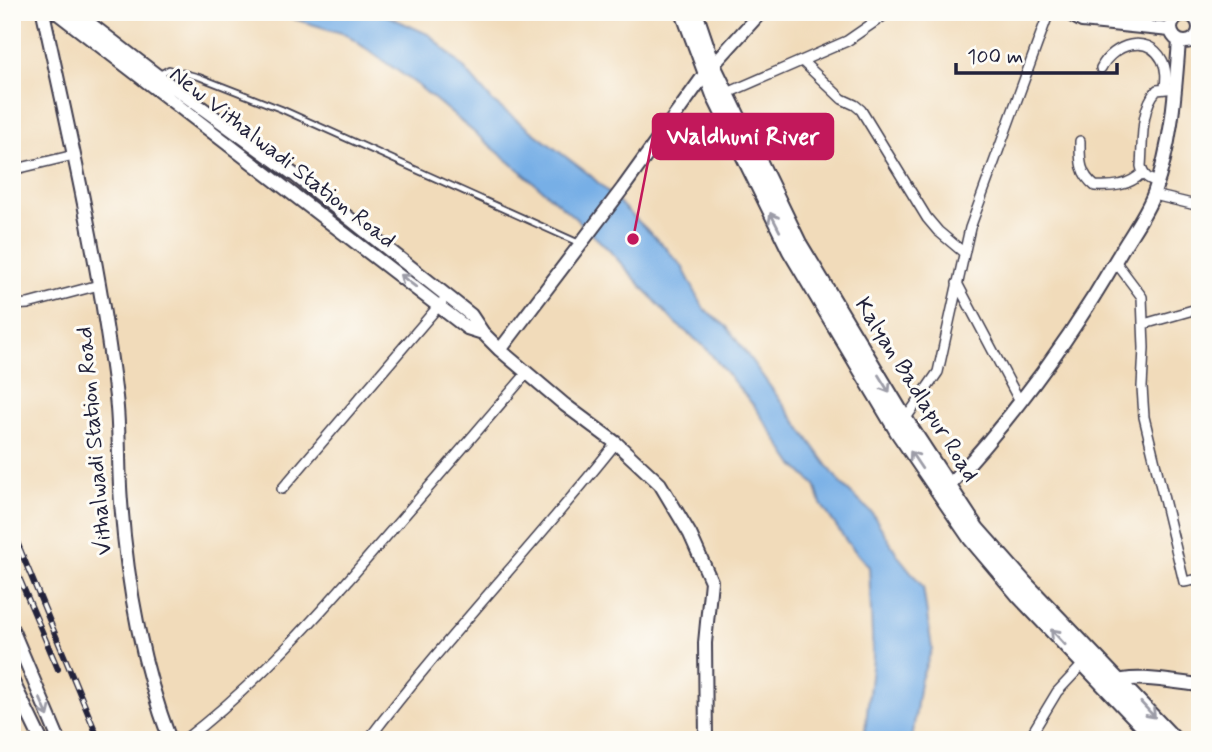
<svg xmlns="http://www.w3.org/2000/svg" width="1212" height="752" font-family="Mynerve,sans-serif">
<rect width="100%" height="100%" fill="#fdfcf7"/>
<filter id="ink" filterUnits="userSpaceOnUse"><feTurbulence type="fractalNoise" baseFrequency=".0143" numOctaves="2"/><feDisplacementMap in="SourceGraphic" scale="14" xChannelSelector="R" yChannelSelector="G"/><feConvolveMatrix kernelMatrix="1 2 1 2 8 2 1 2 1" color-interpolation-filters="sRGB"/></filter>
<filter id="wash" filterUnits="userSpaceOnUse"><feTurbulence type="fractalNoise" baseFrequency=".00686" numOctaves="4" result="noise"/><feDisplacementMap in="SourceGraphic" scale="28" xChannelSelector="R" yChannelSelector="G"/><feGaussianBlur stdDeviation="1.57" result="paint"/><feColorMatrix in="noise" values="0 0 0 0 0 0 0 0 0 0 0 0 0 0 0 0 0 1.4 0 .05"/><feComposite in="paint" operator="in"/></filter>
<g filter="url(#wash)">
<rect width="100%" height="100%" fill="#f1dbba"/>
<path fill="#77afe6" stroke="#4c6890" stroke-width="2" d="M280 12H379L430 35 463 67 493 102 590 175 661 243 682 266 704 309 727 327 841 484 872 513 899 557 923 587 932 649 920 682 912 740H864L873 658 869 567 847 542 821 504 815 485 793 464 755 407 705 347 675 323 609 250 574 217 511 163 415 83 345 34 294 19Z"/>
</g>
<g filter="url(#ink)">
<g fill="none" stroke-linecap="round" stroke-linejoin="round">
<defs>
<path id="lane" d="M160 74 169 69 199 77 281 109 579 243"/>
<path id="street" d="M802 61 842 99 855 105 861 110 927 218 938 231 963 252
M1101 68C1113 44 1148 33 1162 60 1167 69 1166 79 1165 88
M723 95 847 41 889 12
M1080 141C1080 160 1079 173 1095 186 1112 187 1129 186 1142 173
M12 170 74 155
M1157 182C1148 179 1143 176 1141 166 1143 142 1140 108 1157 90L1176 88
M1154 195 1200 206
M1115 261 1142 297 1144 348 1142 387 1144 417 1184 582 1200 579
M957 283 1020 402
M12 305 28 304 99 285
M1144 324 1200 308
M904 421 938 372 970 228 1049 12
M282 489 442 302
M184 740C257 684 318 616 377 547 427 490 477 431 527 373
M368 740C446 637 536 544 616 443
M1028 740 1057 692 1087 660"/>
<path id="secondary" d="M43 12C71 140 100 267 116 397 120 432 118 467 121 502 127 584 141 663 170 740
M56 12 467 328 483 333
M75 12 158 76 296 176 471 315 483 333 500 350 565 405 616 443 660 484 690 534 711 581 705 643 706 740
M1066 12 1082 21 1170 30
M1171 28a14 14 0 1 1 28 0a14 14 0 1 1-28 0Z
M500 350 623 188 705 74 761 12
M943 492C1011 420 1071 338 1120 253 1131 234 1147 213 1154 193 1172 144 1175 93 1179 41
M12 629 59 740
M12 680 41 740
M1114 683C1132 673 1178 683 1200 685"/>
<path id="primary" d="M683 12 715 98 790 251 897 431 971 539 1020 597 1156 740
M695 12 713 65 799 243 905 419 977 529 1023 581 1175 740"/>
</defs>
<use href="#lane" stroke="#413e4e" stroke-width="8"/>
<use href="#street" stroke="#413e4e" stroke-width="12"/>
<use href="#secondary" stroke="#413e4e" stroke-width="16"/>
<use href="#primary" stroke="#413e4e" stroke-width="18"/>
<use href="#lane" stroke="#fff" stroke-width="4.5"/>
<use href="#street" stroke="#fff" stroke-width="9"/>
<use href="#secondary" stroke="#fff" stroke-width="12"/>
<use href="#primary" stroke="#fff" stroke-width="14"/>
<defs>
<path id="rail" d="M12 530 99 740
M12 561 58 669"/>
</defs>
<use href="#rail" stroke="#22223b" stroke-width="6"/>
<use href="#rail" stroke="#fdfcf7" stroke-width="3.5" stroke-dasharray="10" stroke-linecap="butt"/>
</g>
<defs><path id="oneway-shaft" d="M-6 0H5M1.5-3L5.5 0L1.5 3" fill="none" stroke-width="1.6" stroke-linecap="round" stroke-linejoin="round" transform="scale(1.75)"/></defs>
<g stroke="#9c9ca7">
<use href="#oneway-shaft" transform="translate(775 222) rotate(-117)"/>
<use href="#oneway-shaft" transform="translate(408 281) rotate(-142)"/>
<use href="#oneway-shaft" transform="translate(884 384) rotate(58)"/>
<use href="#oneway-shaft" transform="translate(916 460) rotate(-124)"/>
<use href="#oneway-shaft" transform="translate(1058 637) rotate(-133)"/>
<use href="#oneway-shaft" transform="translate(44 707) rotate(66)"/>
<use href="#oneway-shaft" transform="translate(1148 710) rotate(47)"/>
</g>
</g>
<g text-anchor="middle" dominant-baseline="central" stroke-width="6" stroke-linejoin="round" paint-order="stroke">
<g font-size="23" fill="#22223b" stroke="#fdfcf7">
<text transform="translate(282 158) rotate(38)">New Vithalwadi Station Road</text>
<text transform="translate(916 390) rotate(58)">Kalyan Badlapur Road</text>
<text transform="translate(95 441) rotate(-95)">Vithalwadi Station Road</text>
</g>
</g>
<path fill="none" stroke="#c2185b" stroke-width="2.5" d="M633 239L653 136"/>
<circle fill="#c2185b" stroke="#fdfcf7" stroke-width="2.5" cx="633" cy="239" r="7"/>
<rect fill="#c2185b" stroke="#c2185b" stroke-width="2.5" x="653" y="114" width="180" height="45" rx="7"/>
<g font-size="24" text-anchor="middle" font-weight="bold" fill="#fff">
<text x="743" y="144">Waldhuni River</text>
</g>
<rect width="1212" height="752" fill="none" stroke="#fdfcf7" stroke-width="42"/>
<path d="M956 63v10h161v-10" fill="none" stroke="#22223b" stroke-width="3.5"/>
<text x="967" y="63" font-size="21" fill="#22223b" stroke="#fdfcf7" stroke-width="5" paint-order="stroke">100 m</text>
</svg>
